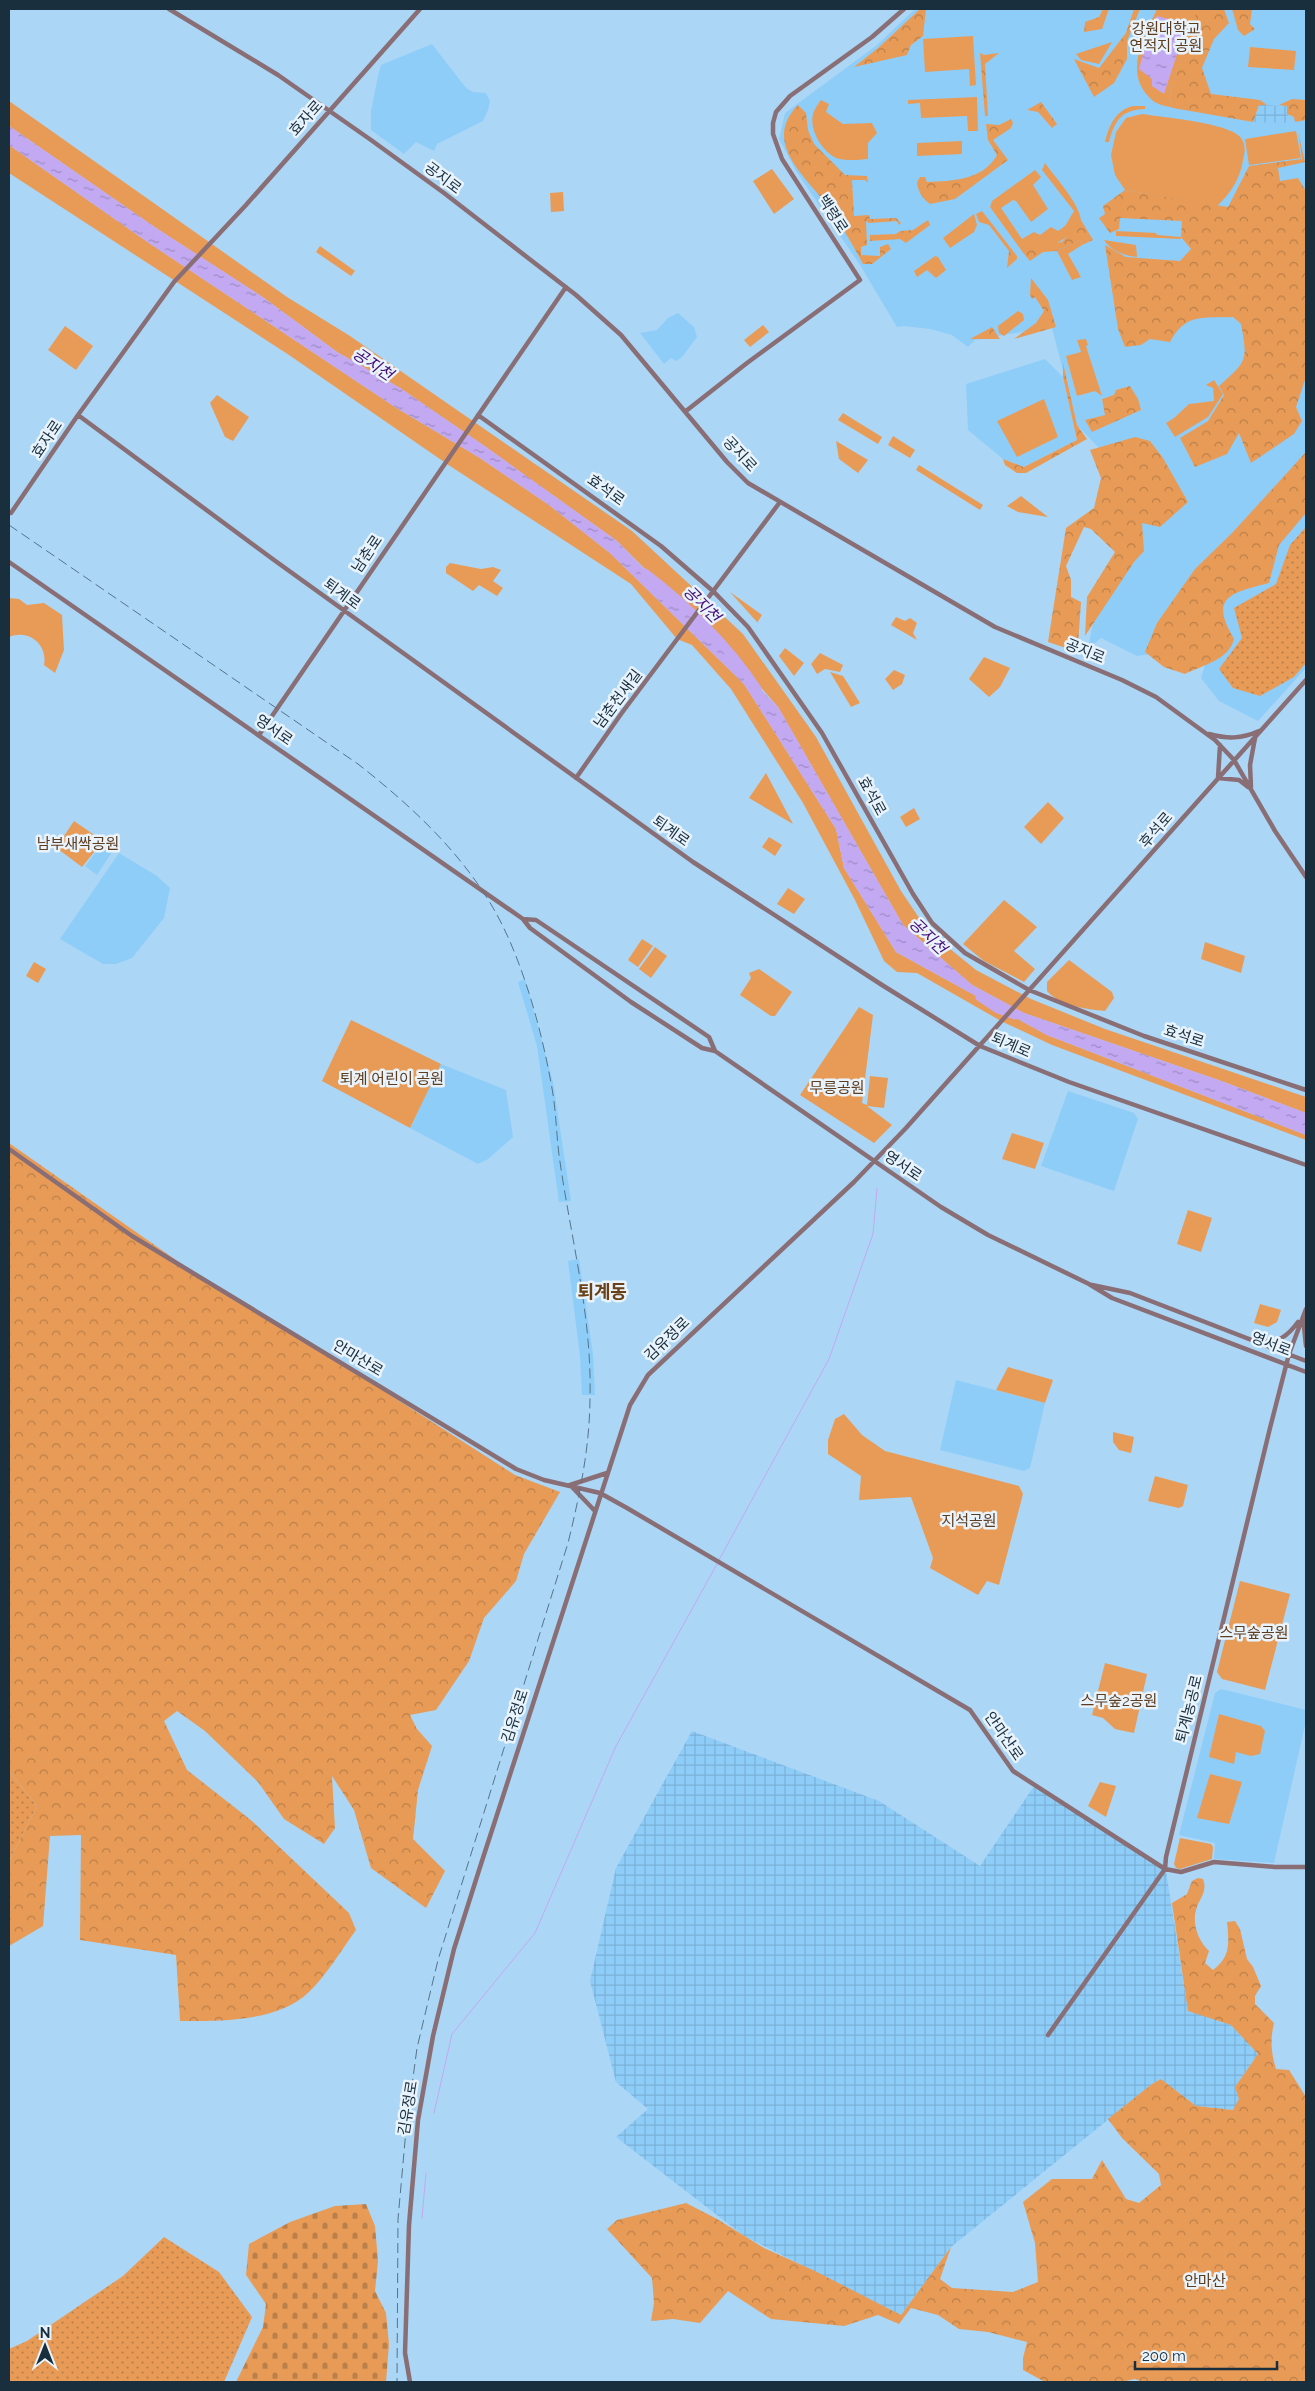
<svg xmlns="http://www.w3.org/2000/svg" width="1315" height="2391" font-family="Raleway,'Noto Sans KR',sans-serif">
<defs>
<pattern id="industrial-grid" width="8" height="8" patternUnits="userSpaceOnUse" patternTransform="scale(1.25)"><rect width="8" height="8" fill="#8fcdf9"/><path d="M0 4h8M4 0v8" fill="none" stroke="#7bb0d6"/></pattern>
<pattern id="grass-dots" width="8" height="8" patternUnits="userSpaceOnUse" patternTransform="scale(1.25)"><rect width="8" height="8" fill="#e89b56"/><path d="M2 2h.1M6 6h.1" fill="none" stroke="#bb7f49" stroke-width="1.8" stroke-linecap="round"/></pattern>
<pattern id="forest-crowns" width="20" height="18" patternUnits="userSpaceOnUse" patternTransform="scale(1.25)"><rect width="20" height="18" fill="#e89b56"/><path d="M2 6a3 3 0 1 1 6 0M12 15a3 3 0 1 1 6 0" fill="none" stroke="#bb7f49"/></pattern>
<pattern id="cemetery-stones" width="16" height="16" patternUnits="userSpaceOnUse" patternTransform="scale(1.25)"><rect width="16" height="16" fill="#e89b56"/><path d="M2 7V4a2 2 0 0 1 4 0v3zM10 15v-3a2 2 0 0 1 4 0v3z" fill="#bb7f49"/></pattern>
<pattern id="water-ripples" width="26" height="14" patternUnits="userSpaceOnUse" patternTransform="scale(1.25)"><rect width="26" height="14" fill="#c3a9f2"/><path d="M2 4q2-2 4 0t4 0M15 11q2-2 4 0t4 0" fill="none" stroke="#9e8ac5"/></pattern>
</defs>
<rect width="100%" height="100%" fill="#abd6f6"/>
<path fill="#8fcdf9" d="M915 9H1306V668L1258 721 1219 701 1201 678 1207 658 1158 653 1137 656 1101 638 1088 649 1096 606 1129 533 1100 449 1077 425 1052 328 1039 329 975 340 968 347 952 335 930 329 904 326 897 327 860 265 796 171 779 139 785 113 877 45Z
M432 44 466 88 473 92 486 93 490 101 488 110 483 121 437 144 434 151 416 142 404 154 371 130V111L378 76 381 65Z
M678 313 694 327 697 337 682 357 676 361 671 358 664 364 640 333 657 330 668 318Z
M1045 359 1063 377 1077 440 1024 467 1003 459 968 430 966 384Z
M104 842 114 849 97 875 85 866Z
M119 853 157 876 170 888 164 918 132 958 116 964H103L60 939Z
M525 979 553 1082 571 1201 559 1202 537 1046 518 982Z
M441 1064 506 1090 513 1137 488 1159 478 1164 410 1128Z
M1068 1091 1134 1113 1138 1119 1114 1191 1041 1166Z
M579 1259 593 1354 595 1395H582L580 1356 568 1261Z
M956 1380 1045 1403 1030 1468 1024 1471 940 1450Z
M1221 1689 1306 1710V1721L1274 1863 1214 1859 1215 1843 1179 1835 1215 1693Z"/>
<path fill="url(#industrial-grid)" d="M1259 105 1286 106 1287 115 1292 118 1294 123 1254 122V116Z
M692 1731 879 1801 980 1866 1034 1786 1166 1871 1188 2010 1231 2025 1258 2054 1235 2087 1240 2099 1233 2110 1196 2106 1161 2079 1152 2084 951 2247 901 2315 744 2236 616 2137 648 2109 616 2082 590 1981 616 1868Z"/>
<path fill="url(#grass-dots)" d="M1306 527V663L1294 677 1260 696 1233 688 1219 669 1242 638 1234 608 1276 584 1290 545Z
M9 1771 37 1806 9 1861Z
M164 2237 219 2272 252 2317 224 2382H9V2349L27 2341 123 2276Z"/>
<path fill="url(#forest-crowns)" d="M920 9H926L923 36 911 45 907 55 854 67 878 48Z
M1103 9H1109L1102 29 1084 32 1085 22 1099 17Z
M1134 9H1140L1127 41V59L1114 83 1094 97 1074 59 1099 68 1126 33Z
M1177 9H1224L1229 23 1214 39 1202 68 1211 94 1260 100 1267 105H1259L1253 122 1173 108 1169 97 1195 14Z
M1232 9H1252L1250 24 1255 29 1244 36 1238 30Z
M980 53 984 55 999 53 985 64 988 116H985Z
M1292 99 1306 100V120L1295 122 1294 117 1287 114V106L1279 105Z
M1041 102 1057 124 1052 128 1038 112 1027 110Z
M798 105 806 113 808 130 814 144 845 175 867 176 868 183 865 180H852L854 216 869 215 870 219 896 218 901 223 899 225 897 221 869 223 866 221 867 245 861 247V255L880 256V247L888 244 891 249 872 264H863C854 247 839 221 827 205 804 175 762 142 798 105Z
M1011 119 1013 123 1011 128 993 140 1008 160 955 199 930 204C922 198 918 192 917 182L920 177H925L927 182C953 181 983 180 997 155L988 140 986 124 999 125Z
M1298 132 1305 162 1278 168 1280 181 1298 178 1306 191V377L1296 407 1302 421 1294 434 1251 463 1239 433 1227 454 1195 467 1180 438 1208 421 1224 395 1219 386C1247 361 1248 361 1241 324L1233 317C1204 318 1185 313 1170 342L1150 339 1141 345 1125 347 1118 329 1105 245 1126 257 1180 261 1191 249 1181 237 1182 221 1120 218 1119 229 1110 233 1099 218 1105 214 1103 206 1125 190 1228 207 1249 166 1302 159Z
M982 211 1017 256V259L1007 268 1009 251 989 225 979 222 976 214Z
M928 220 930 225 906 243 900 239 870 241V235L896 234 900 231 913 230Z
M1081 220 1093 240 1082 245 1081 240 1057 251 1043 252 1030 261 1024 254 1035 245 1062 242Z
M1031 278 1048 300 1056 327 1014 339 1036 323 1044 311 1035 297 1032 299 1030 295Z
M992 327 1000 339H970Z
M1063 363 1077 425 1087 439 1026 473H1017L1005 465 1003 459 1024 467 1077 440 1063 377Z
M1130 386 1138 399 1141 410 1092 432 1085 420 1105 415 1102 399 1114 395 1116 390Z
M1135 437 1150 441 1163 458 1188 502 1160 527 1142 523 1144 551 1134 562 1085 636 1087 597 1115 552 1091 529 1084 527 1066 566 1071 580V597L1081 602 1078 645 1075 651 1048 642 1066 528 1094 508 1101 478 1090 450Z
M1306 452V513L1279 545 1269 583C1230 593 1209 597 1234 639 1229 660 1203 665 1185 674L1164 667 1145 652 1157 623 1195 569 1233 532Z
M9 1143 193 1272 279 1324 515 1475 560 1492 524 1554 516 1581 484 1618 469 1661 436 1710 410 1715 417 1729 432 1746 418 1790 413 1839 445 1871 426 1908 371 1868 354 1810 332 1776 335 1828 324 1844 284 1819 258 1782 205 1731 177 1711 164 1721 187 1770 252 1821 349 1913 356 1930C342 1949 326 1976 309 1992 279 2022 219 2021 180 2021L176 1955 80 1940 81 1835 50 1836 43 1926 9 1946V1861L37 1806 9 1771Z
M1198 1878 1203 1879C1208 1892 1199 1898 1196 1910 1192 1923 1198 1941 1209 1951L1205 1963 1213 1970C1231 1957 1229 1942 1227 1922L1235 1921 1240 1929 1247 1959 1253 1967 1261 1986 1255 1996V2004L1274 2023C1270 2040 1271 2052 1276 2069L1289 2070 1306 2097V2382H1143L1135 2379 1121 2382H1045L1023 2370V2358L1027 2342 988 2332 959 2329 938 2315 911 2308 899 2324 878 2315 844 2326 771 2319 728 2291 700 2323 673 2319 651 2321 654 2303 652 2278 607 2229 617 2220 686 2203 717 2219 764 2248 815 2271 901 2315 951 2247 940 2279 952 2288 1013 2292 1038 2282 1035 2243 1023 2202 1052 2179H1092L1102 2160 1126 2199 1139 2203 1161 2185 1159 2174 1122 2138 1108 2119 1152 2084 1161 2079 1196 2106 1233 2110 1239 2099 1235 2087 1258 2054 1231 2025 1188 2011 1172 1903 1187 1894 1192 1881Z"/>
<path fill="url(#cemetery-stones)" d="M366 2204 375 2226 378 2261 375 2291 386 2313 389 2344 386 2382H236L263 2327 266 2304 246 2275 249 2244 290 2222 335 2206Z"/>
<path fill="#e89b56" d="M1157 9H1177L1196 13 1169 97 1173 108C1167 106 1157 105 1152 100 1122 74 1144 37 1157 9Z
M973 36 976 85 970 86 969 69 925 72 923 39Z
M1112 42 1099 64 1081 60 1076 54Z
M1250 47 1296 51 1294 70 1248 67Z
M977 97 978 131H968L967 116 921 118 920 103 908 104V100Z
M821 100 829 104 826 112 843 124 872 123 877 133 868 143V159C859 160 844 161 836 158 822 151 809 130 813 114 814 110 818 104 821 100Z
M9 101 287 297 350 336 632 531 743 634 816 737 901 891 928 931 976 970 1031 999 1105 1029 1306 1097V1113L1224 1082 1024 1013 972 985 903 925 778 707 741 665 617 541 483 445 400 388 337 352 264 298 156 228 9 126Z
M1133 106H1145V109C1121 110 1115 120 1109 142H1105C1109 125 1116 110 1133 106Z
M1142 114C1161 117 1231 123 1241 138 1246 145 1245 153 1243 160 1240 179 1231 193 1217 206L1125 190 1115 175 1111 155 1116 132 1126 118Z
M1296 131 1301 158 1249 165 1245 139Z
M962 141V154L917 156V143Z
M9 145 149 243 395 407 480 458 549 505 610 553 744 684 836 829 844 868 896 952 1047 1035 1306 1135V1140L1052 1045 1001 1021 917 973 897 972 884 961 855 900 803 803 731 689 692 645 677 639 631 584 450 466 289 355 9 173Z
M1045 163C1055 177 1079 203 1081 220 1071 237 1054 249 1035 246L1024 254 990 207 992 201 1035 170 1041 177 1033 185 1048 209 1031 222 1016 201 1013 200 1001 208 1022 239 1034 232 1040 235 1051 227 1058 231 1065 226 1074 211 1042 170Z
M772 169 794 199 774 214 753 181Z
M563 192 564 211 551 212 550 193Z
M974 214 977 225 974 232 950 248 943 238Z
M1116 231 1156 233 1157 235 1181 237V239L1116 236Z
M1081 240 1082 245 1068 254 1081 277 1072 280 1057 251Z
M1104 240 1136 245 1137 257C1125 256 1111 251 1104 240Z
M320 246 355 271 351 276 316 252Z
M935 256 938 257 946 270 936 278 927 270 917 277 914 271Z
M1018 311 1023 314 1024 320 1004 336 999 333 998 326Z
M763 325 769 332 750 347 744 340Z
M65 326 93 346 76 370 48 350Z
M1086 339 1088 345 1086 346 1102 396 1095 391 1077 396 1066 356 1081 352 1077 340Z
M1214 380 1223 394 1208 417 1175 437 1166 423 1174 418 1189 404 1214 401 1213 388 1206 385Z
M217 395 249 417 233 441 225 437 210 403Z
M1044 399 1058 437 1017 457 997 421Z
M843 413 882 437 878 444 838 420Z
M893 436 915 450 910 458 888 445Z
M836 441 868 460 858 473 839 459Z
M919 465 983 505 980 510 916 470Z
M1021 496 1048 517 1018 512 1007 506Z
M450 563 481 569 493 567 501 570 493 581 503 588 497 596 479 585 473 591 446 573V567Z
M730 592 762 615 757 623V622Z
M9 598 19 599 27 605 44 603 62 615 64 650 55 673 44 665C48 644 28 629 9 637Z
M896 617 905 621 910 618 917 623 913 633 917 640 891 625Z
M785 648 804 663 794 676 779 656Z
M820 653 843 665 840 672 825 669 817 674 811 664Z
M984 657 1010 668 1000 687 989 697 969 679Z
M894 670 905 675 902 684 893 690 885 679Z
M830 672 843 676 860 703 851 707Z
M766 773 793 824 749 798Z
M1048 802 1064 818 1041 844 1024 827Z
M914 808 920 819 906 827 900 817Z
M74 821 103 841 82 867 58 849V845Z
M769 837 782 845 775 856 762 847Z
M788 888 805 899 794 914 777 904Z
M1004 900 1037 927 1014 951 1035 969 1024 982 984 961 963 944Z
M642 939 653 946 638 967 628 960Z
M1205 942 1245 956 1241 973 1201 959Z
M655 947 667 956 651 978 639 969Z
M1069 960 1112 992 1114 998 1105 1011C1086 1009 1060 1006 1047 991V982Z
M34 962 46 969 38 983 26 976Z
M759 969 792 992 775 1016H771L740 995 751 978 749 973Z
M859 1007 873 1015 862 1103 867 1105 870 1076 888 1078 884 1108 867 1106 892 1125 874 1143 800 1095Z
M351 1020 441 1064 410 1128 322 1081Z
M1012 1133 1044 1143 1035 1169 1002 1159Z
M1188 1210 1212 1218 1201 1252 1177 1244Z
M1260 1304 1281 1310 1277 1322 1268 1327 1254 1323Z
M1008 1367 1053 1380 1045 1403 996 1390Z
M844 1414 862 1435 885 1451 1019 1486 1023 1494 999 1585 987 1581 978 1595 930 1568 933 1558 911 1497 859 1500 861 1476 828 1454V1440L835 1419Z
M1113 1432 1134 1437 1131 1453 1119 1450 1113 1442Z
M1155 1476 1188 1485 1183 1506 1179 1508 1148 1501Z
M1240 1581 1290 1594 1265 1690 1222 1679 1217 1672Z
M1105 1663 1147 1674 1134 1733 1115 1729 1103 1718 1092 1715Z
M1219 1714 1261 1726 1265 1731 1260 1754 1251 1756 1236 1752 1234 1764 1209 1757Z
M1210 1774 1242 1782 1229 1824 1197 1818Z
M1100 1782 1116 1786 1106 1817 1088 1806Z
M1180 1838 1211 1844 1213 1847 1212 1859 1180 1869 1176 1868 1174 1864Z"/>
<path fill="url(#water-ripples)" d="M1157 16 1187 24 1164 94 1152 86V79L1139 69 1150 28Z
M9 126 156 228 264 298 337 352 400 388 483 445 617 541 778 707 903 925 972 985 1024 1013 1224 1082 1306 1113V1135L1047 1035 896 952 844 868 836 829 744 684 610 553 549 505 480 458 395 407 149 243 9 145Z"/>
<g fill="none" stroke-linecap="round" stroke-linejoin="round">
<path stroke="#c3a9f2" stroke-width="1" d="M719 1560 829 1359 873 1234 877 1188
M434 2113 452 2034 535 1933 616 1746 717 1564
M422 2218 426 2173"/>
<path stroke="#c3a9f2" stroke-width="9" d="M645 573C686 604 729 646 757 689
M980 997 998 1009 1015 1015"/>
<path stroke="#896e75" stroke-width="4.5" d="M169 9 278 75 371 140 444 193 576 295 621 335 727 462 748 483 995 627 1122 680 1156 697 1215 740 1234 760 1275 831 1306 877
M686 411 747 363 860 280 782 159 773 134V123L776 112 790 96 872 37 904 9
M78 415 274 560 693 862 882 985 980 1046 1069 1082 1306 1165
M478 415 661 546 714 592 748 627 822 733 913 894 932 923 965 953 1029 990 1144 1036 1306 1090
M11 513 78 415 174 282 246 205 420 9
M9 562 523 919 530 928 631 1002 702 1048 715 1051 941 1207 988 1235 1089 1284 1112 1298 1306 1372
M1209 734C1228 739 1241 739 1259 731
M259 735 566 287
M1220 745 1218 778 1239 780 1248 787
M576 778 621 714 780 502
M1251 787 1250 765 1255 738
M523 919 536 920 709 1037 715 1051
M9 1149 132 1236 516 1469 544 1480 600 1493 627 1508 970 1710 1013 1771 1165 1869 1181 1872 1214 1862 1275 1867H1306
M1092 1285 1130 1293 1306 1361
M1303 1317 1306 1346
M1261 1342C1279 1342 1287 1337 1298 1322
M570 1485 607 1473
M573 1488 594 1510
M1048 2035 1165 1869 1166 1857 1270 1428 1289 1354 1306 1309
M410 2382 405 2353 409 2225 418 2120 433 2036 454 1949 481 1864 630 1405 648 1375 854 1182 906 1128 1306 680"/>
<path stroke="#55748a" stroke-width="1" stroke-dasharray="10 5" stroke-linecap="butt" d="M9 525 358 764C410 805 458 849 492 906 521 955 541 1027 551 1083 556 1107 556 1131 559 1155 570 1235 592 1315 590 1396 590 1446 580 1494 568 1543L438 1960 417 2048 406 2130 398 2219 397 2382"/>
</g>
<g text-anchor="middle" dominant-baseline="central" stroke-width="5" stroke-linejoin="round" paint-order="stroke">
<g font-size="15" fill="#5e3c1e" stroke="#e8f3fb">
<text x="1166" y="29">강원대학교<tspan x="1166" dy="17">연적지 공원</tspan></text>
<text x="78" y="844">남부새싹공원</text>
<text x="392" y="1079">퇴계 어린이 공원</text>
<text x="837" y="1088">무릉공원</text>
<text x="969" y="1521">지석공원</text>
<text x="1254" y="1633">스무숲공원</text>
<text x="1119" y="1701">스무숲2공원</text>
<text x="1205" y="2281">안마산</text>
</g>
<g font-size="15" fill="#192f3e" stroke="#e8f3fb">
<text transform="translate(306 118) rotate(-48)">효자로</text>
<text transform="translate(443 178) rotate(37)">공지로</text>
<text transform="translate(833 214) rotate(57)">백령로</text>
<text transform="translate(47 439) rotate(-56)">효자로</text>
<text transform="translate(740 454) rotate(47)">공지로</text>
<text transform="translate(606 490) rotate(36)">효석로</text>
<text transform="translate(367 554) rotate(-56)">남춘로</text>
<text transform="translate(342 594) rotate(36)">퇴계로</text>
<text transform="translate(1085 651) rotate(22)">공지로</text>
<text transform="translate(618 699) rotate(-53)">남춘천새길</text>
<text transform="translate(274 730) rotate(35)">영서로</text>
<text transform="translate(872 796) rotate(61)">효석로</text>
<text transform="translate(1156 830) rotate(-49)">후석로</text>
<text transform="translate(671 831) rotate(35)">퇴계로</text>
<text transform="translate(1184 1036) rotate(18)">효석로</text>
<text transform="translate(1011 1045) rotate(23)">퇴계로</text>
<text transform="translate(903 1166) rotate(34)">영서로</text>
<text transform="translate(667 1339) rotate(-44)">김유정로</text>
<text transform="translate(1271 1344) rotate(21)">영서로</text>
<text transform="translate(358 1358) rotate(31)">안마산로</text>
<text transform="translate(1189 1709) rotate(-76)">퇴계농공로</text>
<text transform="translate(515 1716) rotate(-72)">김유정로</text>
<text transform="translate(1004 1736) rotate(55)">안마산로</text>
<text transform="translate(408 2108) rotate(-81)">김유정로</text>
</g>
<g font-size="16" font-style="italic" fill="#450b78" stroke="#e8f3fb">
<text transform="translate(373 364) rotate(34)">공지천</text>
<text transform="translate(702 604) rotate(45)">공지천</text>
<text transform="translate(928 936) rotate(44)">공지천</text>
</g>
<g font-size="18" font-weight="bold" fill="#6a4017" stroke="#e8f3fb">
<text x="602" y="1291">퇴계동</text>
</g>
</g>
<rect width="1315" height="2391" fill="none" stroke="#192f3e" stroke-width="20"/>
<g transform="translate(45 2346)" stroke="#e8f3fb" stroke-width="4" paint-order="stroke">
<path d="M0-4L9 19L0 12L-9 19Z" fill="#192f3e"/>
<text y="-8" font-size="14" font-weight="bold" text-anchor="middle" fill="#192f3e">N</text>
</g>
<path d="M1135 2361v8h142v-8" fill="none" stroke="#192f3e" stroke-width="2.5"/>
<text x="1142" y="2361" font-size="15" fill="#192f3e" stroke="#e8f3fb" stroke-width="4" paint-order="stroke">200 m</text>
</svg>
